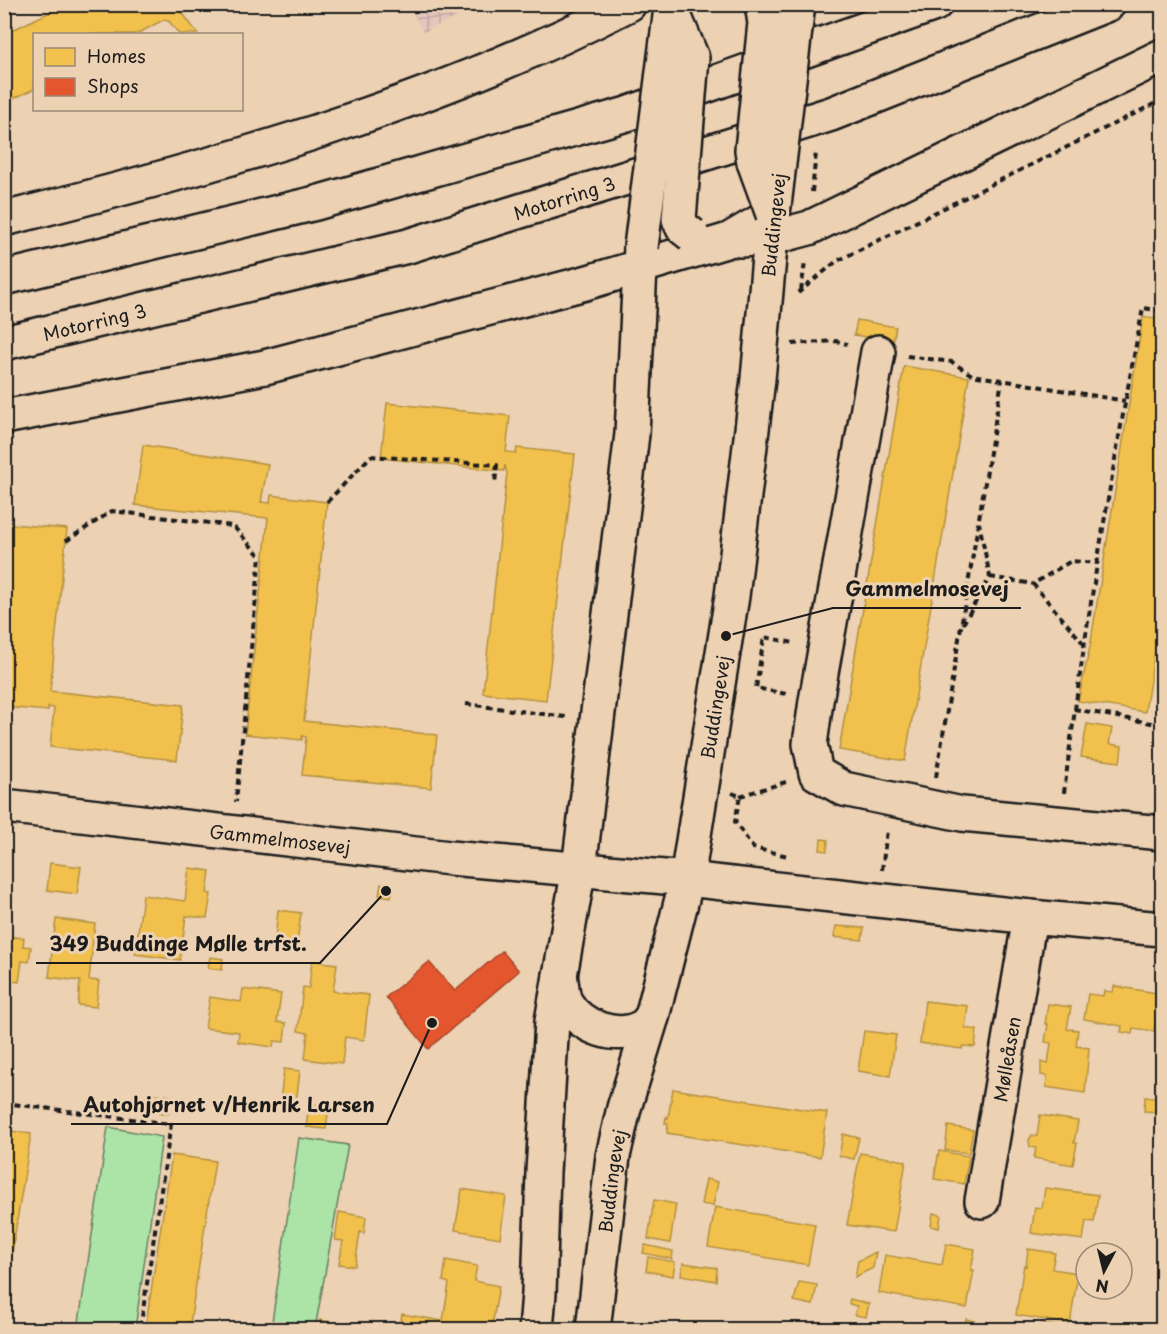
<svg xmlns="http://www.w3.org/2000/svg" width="1167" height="1334" font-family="'Playpen Sans',sans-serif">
<defs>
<pattern id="industrial-grid" width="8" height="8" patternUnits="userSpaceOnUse" patternTransform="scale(1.5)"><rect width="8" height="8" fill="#e4c6bd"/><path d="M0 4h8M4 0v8" fill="none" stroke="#c3aaa2"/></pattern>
</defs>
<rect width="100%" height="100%" fill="#ecd1b3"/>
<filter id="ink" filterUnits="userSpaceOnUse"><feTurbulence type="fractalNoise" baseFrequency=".0167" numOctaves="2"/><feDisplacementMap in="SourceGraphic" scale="12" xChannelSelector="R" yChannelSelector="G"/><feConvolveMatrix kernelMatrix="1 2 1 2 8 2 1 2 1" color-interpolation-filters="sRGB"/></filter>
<g filter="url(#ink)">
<path fill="url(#industrial-grid)" d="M409 5H484L423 32Z"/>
<path fill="#ace3a6" stroke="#648061" stroke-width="1.5" d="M108 1127 162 1137 135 1329H78Z
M299 1138 348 1145 315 1329H271Z"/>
<path fill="#f2c14e" stroke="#b2903f" stroke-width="1.5" d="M67 4H190L181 11 198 34H179L168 20 167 21 165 19 137 34H34V89L4 103V34Z
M1143 317 1162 320V606L1145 712 1078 701 1090 647Z
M857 320 896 327 893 342 854 335Z
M904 366 969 377 905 761 839 750Z
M387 403 510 416 506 452 516 453 517 448 575 454 546 700 483 693 507 473 505 465 504 471 381 458Z
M143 445 268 464 261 502 270 503 271 495 327 502 304 721 437 735 431 788 302 775 306 737 302 736V740L245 734 268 518 135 505Z
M4 491H8L4 524Z
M11 524 67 529 50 691 183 705 177 760 50 747 54 708 48 707V711L4 707V589L9 545H4V527L11 528Z
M1087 724 1112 728 1109 744 1122 746 1120 762 1081 757Z
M821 839 828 840 827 851 820 850Z
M50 863 81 867 77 894 47 890Z
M189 868 210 871 207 893 211 894 207 918 186 916 180 960 135 954 143 895 185 901Z
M381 884 393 886 391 897 379 895Z
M278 910 301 913 297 943 275 940Z
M56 919 95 924 89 980 99 981 96 1007 78 1005 80 981 49 977Z
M836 926 864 928 862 940 834 937Z
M4 936 24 938 23 946 31 947 29 962 22 961 19 982 4 980Z
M210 957 223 959 222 970 208 968Z
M312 961 337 964 333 991 369 995 364 1040 345 1037 342 1064 305 1059 308 1033 298 1031 303 987 309 988Z
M1114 986 1162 994V1015L1157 1014 1154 1031 1133 1028 1132 1034 1121 1032 1122 1026 1084 1019 1088 994 1103 996 1104 991 1113 992Z
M243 989 281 994 277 1022 286 1023 284 1042 274 1041 273 1047 238 1042 239 1032 205 1028 210 997 241 1002Z
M925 1001 968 1006 965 1028 977 1030 975 1047 963 1046 962 1049 920 1043Z
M1048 1004 1071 1007 1067 1029 1078 1030 1076 1046 1089 1048 1085 1093 1046 1087 1047 1076 1041 1075V1062L1048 1064 1051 1043 1045 1042 1048 1024H1045Z
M864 1031 896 1035 890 1076 858 1071Z
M284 1069 300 1071 296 1103 280 1101Z
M673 1089 827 1113 820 1157 667 1133 668 1123H665L666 1117 668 1118Z
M147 1093 170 1096 168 1114 144 1110Z
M1145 1097 1157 1098 1156 1112 1144 1111Z
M309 1104 329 1106 326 1129 306 1127Z
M1040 1115 1078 1121 1074 1143H1077L1073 1165 1034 1158 1036 1148 1030 1147 1029 1140 1032 1135 1037 1136Z
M948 1126 973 1130 969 1153 945 1150Z
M4 1130 31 1134 4 1302Z
M843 1134 859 1138 854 1159 839 1156Z
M939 1151 969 1156 964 1184 934 1179Z
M860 1153 906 1161 894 1232 847 1225Z
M172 1155 215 1161 189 1330H145Z
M706 1179 718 1182 713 1206 701 1204Z
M1045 1188 1098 1195 1094 1222 1086 1221 1083 1240 1031 1233 1035 1207 1042 1208Z
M462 1189 506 1196 500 1238 455 1230Z
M654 1200 676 1204 670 1243 648 1239Z
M715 1207 815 1224 808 1265 708 1247Z
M339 1212 366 1217 364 1233 360 1232 355 1266 339 1264 343 1241 335 1240Z
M933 1213 941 1215 939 1228 931 1226Z
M946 1244 975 1249 971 1270H974L967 1308 879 1293 885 1255 942 1265Z
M645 1245 673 1251 672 1259 643 1253Z
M1028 1249 1055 1253 1052 1269 1078 1273 1070 1324 1016 1315 1024 1265 1026 1266Z
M876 1252 873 1268 855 1277 858 1261Z
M648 1257 675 1262 673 1276 646 1271Z
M446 1260 477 1266 474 1281 499 1286 492 1326 471 1323 470 1328 445 1323 444 1330H399L402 1314 443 1321 449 1283 443 1281Z
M683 1263 717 1268 716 1281 681 1275Z
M799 1282 817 1285 813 1305 794 1301Z
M850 1299 869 1304 866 1317 855 1315 857 1306 849 1304Z
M966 1319 983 1323 982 1330 964 1329Z
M320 1320 345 1325 344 1330H318Z
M1041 1324 1063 1327V1330H1040Z
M1083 1325 1100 1327 1099 1330H1082Z"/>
<path fill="#e4572e" stroke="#a84529" stroke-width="1.5" d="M502 951 519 971 428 1049 386 997 429 962 455 991Z"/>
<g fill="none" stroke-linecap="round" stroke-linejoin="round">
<defs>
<g id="minor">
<path d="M878 352 816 701 810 744 816 773 844 789 962 814 1162 833"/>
<path id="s1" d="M4 806 450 858 687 879 1030 917 1162 929"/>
<path d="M560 975C562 984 562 996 566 1003 580 1027 617 1041 642 1027 646 1025 649 1020 652 1017"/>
<path id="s2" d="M982 1201 1030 917"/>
<path d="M536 1330 539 1293 543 1172 552 1021 579 868 632 434 641 247"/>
<path id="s3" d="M593 1330 613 1156 624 1108 652 1017 687 879 732 596 758 379 773 214"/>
</g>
<g id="highway">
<path d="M4 219C217 166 434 105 629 4"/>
<path d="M740 240 771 238 809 228 1162 56"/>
<path d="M4 278 316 203 627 114 935 4"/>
<path id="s4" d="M4 343 408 246 831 114 1108 4"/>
<path d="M4 417 265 367 585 283 729 240 773 214"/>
</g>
</defs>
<use href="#minor" stroke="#1c1c1c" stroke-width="38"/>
<use href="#highway" stroke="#1c1c1c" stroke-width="38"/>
<path stroke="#1c1c1c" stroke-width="4" stroke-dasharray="6 4.5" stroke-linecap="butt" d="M812 192 816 152
M801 291 805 262
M798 293 837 261 1162 100
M792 344 836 341 847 344
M907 356 952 362 972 375 1125 401
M327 502 371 456 497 465 495 483
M66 541 112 511 233 526 260 556 236 802
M990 577 1033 584
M963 624 990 577 979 523
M1084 644 1033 584 1071 561 1099 563
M786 694 756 688 764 637 794 643
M466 704 566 717
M1074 709 1162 725
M936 777 1002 380
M732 793 740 796 735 822 753 848 788 856
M1064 793C1084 631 1112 469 1143 308L1162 311
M740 796 786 782
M882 870 887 830
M4 1103 171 1124 140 1330"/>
<use href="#minor" stroke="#ecd1b3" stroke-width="33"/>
<use href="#highway" stroke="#ecd1b3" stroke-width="33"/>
<defs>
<path id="major-bridge" d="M773 214 798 4
M641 247 671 8"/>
<path id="highway-bridge" d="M762 4 765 23 752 150 754 162 773 214
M671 8 692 58 679 219 683 228 692 235"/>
</defs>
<use href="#major-bridge" stroke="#1c1c1c" stroke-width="38" stroke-linecap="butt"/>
<use href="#highway-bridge" stroke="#1c1c1c" stroke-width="38" stroke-linecap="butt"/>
<use href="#major-bridge" stroke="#ecd1b3" stroke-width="33"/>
<use href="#highway-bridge" stroke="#ecd1b3" stroke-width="33"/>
</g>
</g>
<g text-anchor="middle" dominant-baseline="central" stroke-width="6" stroke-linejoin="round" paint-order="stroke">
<g font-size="18" fill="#1c1c1c" stroke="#ecd1b3">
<text stroke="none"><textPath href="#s4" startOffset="579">Motorring 3</textPath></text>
<text transform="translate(773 225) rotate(-84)">Buddingevej</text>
<text stroke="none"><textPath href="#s4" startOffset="93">Motorring 3</textPath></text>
<text stroke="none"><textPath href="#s3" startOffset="636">Buddingevej</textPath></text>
<text stroke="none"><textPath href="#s1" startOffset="278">Gammelmosevej</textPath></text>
<text stroke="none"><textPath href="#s2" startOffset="144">Mølleåsen</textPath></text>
<text stroke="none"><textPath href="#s3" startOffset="150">Buddingevej</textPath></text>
</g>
</g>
<path fill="none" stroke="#1c1c1c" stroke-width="2" d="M726 636L833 608H1021M386 891L320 963H36M432 1023L387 1124H71"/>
<g fill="#1c1c1c" stroke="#ecd1b3" stroke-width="2">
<circle cx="726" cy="636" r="6"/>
<circle cx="386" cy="891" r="6"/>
<circle cx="432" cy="1023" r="6"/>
</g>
<g font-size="20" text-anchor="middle" font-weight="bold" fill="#1c1c1c" stroke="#ecd1b3" stroke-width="6" stroke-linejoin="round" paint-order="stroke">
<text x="927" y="596">Gammelmosevej</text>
<text x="178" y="951">349 Buddinge Mølle trfst.</text>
<text x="229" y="1112">Autohjørnet v/Henrik Larsen</text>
</g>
<rect width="1167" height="1334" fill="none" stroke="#ecd1b3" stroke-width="24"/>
<rect x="12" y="12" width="1143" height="1310" fill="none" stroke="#1c1c1c" stroke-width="2" filter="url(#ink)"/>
<rect x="33" y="33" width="210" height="78" fill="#ecd1b3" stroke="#998977" stroke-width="1.5"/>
<rect x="45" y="48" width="30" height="18" fill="#f2c14e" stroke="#998977" stroke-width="1.5"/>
<text x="87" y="63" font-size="18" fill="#1c1c1c">Homes</text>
<rect x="45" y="78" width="30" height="18" fill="#e4572e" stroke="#998977" stroke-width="1.5"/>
<text x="87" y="93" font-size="18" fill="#1c1c1c">Shops</text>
<g transform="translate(1104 1271) rotate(187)"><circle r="28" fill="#ecd1b3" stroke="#998977" stroke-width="1.5"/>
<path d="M0-4.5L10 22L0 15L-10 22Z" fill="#1c1c1c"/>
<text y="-9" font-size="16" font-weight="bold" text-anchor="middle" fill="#1c1c1c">N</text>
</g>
</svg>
